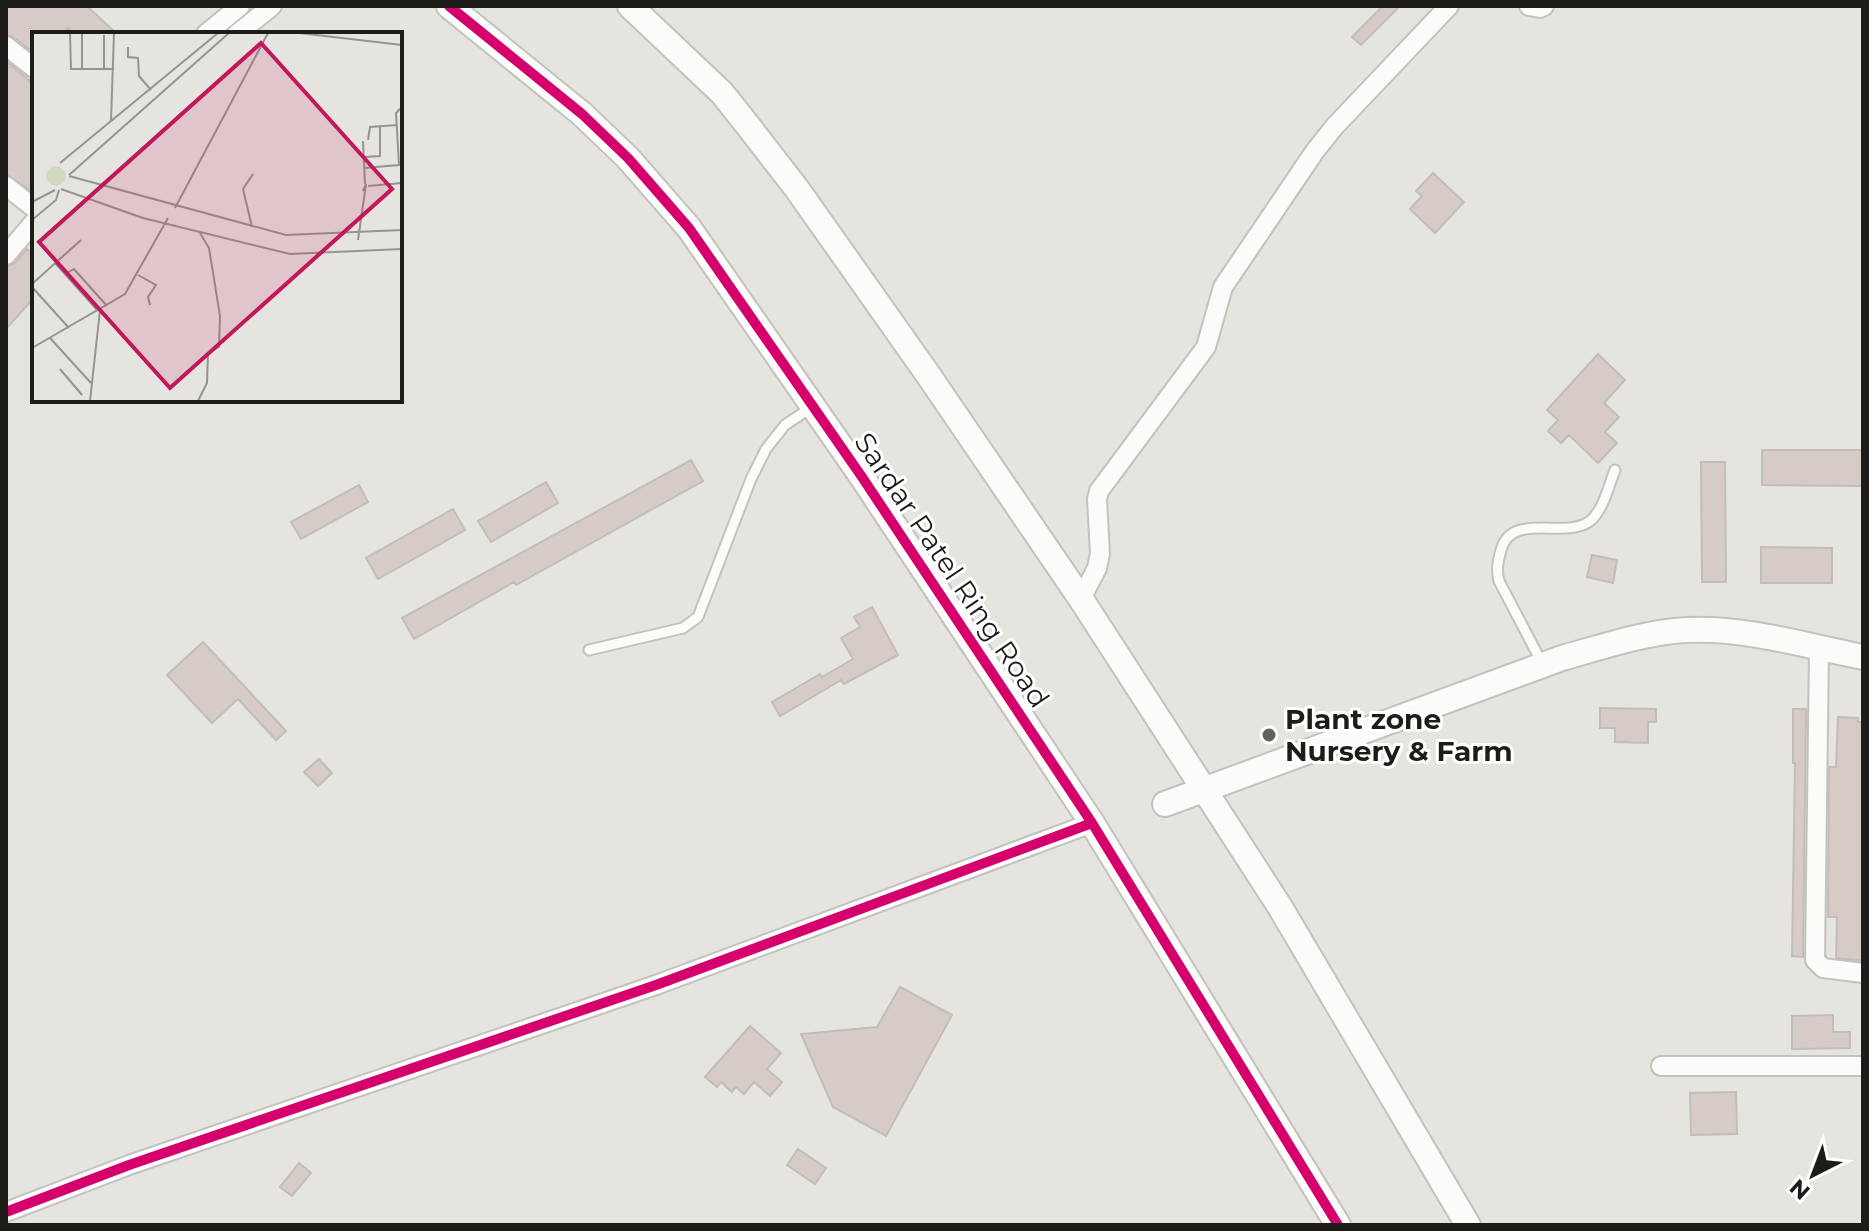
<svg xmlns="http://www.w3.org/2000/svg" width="1869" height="1231" font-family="Montserrat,sans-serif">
<rect width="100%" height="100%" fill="#e6e4de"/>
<path fill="#d7cbc7" stroke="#c1beba" stroke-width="2" d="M6 6H87L117 34H74L68 28 62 34H34V46L30 50 13 37 6 34Z
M1383 6H1400L1361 45 1352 37Z
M6 61 34 84V185L30 190 6 174Z
M1433 173 1464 202 1435 233 1410 209 1422 196 1416 191Z
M27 249 34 255V298L6 329V267L15 263Z
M1598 354 1625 380 1604 403 1619 417 1605 432 1617 443 1598 463 1569 435 1561 443 1548 431 1558 420 1547 410Z
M1762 450H1863V486L1762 485Z
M691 460 703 481 516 585 514 582 414 639 402 618Z
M1701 462H1725L1726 582H1702Z
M546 482 558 503 491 542 478 521Z
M359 485 368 502 301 539 291 522Z
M453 509 465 530 378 579 366 558Z
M1761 547 1832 548V583H1761Z
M1592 555 1617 560 1613 583 1587 577Z
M872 607 898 655 844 684 841 680 780 716 772 702 820 674 822 677 853 659 841 638 860 627 854 617Z
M203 642 286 731 276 740 238 699 212 723 167 675Z
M1600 708 1656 709V722H1648V743L1615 742V728H1600Z
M1793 709H1806L1803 957 1792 956 1795 763H1793Z
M1838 717 1858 718V722H1863V961L1836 958 1837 917H1828L1829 767H1836Z
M319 759 332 773 318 786 304 772Z
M900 987 952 1015 886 1136 833 1107 801 1034 877 1027Z
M1833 1015V1032H1850V1048L1792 1049V1016Z
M750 1026 781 1053 767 1069 782 1082 770 1096 754 1082 744 1094 736 1087 732 1092 721 1082 717 1087 705 1077Z
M1736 1092 1737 1134 1691 1135 1690 1093Z
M798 1149 826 1168 815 1184 787 1165Z
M299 1163 311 1173 292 1196 280 1187Z"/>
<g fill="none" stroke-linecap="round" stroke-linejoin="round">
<defs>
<path id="service" d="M589 650 683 628 698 617 751 479 766 449 785 425 812 407
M1543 665 1499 581C1496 570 1498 561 1501 550 1512 511 1565 540 1590 521 1603 511 1609 485 1615 470"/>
<path id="minor" d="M1529 6 1540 8 1544 6
M206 34 240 6
M237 34 272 6
M6 46 34 68
M6 186 34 208
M6 255 34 222
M1081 599 1097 568 1100 554 1097 499 1099 491 1206 347 1223 287 1315 151 1335 126 1449 6
M1819 649 1815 960 1823 968 1863 973
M1661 1066H1863
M6 1212 129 1165 656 985 1092 823"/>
<path id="tertiary" d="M449 6 582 114 628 158 689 228 862 477 1092 823 1338 1225
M630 6 722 93 749 127 797 189 929 376 1081 599 1280 907 1468 1225
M1165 804 1562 658C1602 647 1645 632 1687 630 1746 627 1806 646 1863 657"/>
</defs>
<use href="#service" stroke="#c4c2be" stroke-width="13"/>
<use href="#minor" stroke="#c4c2be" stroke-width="22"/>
<use href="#tertiary" stroke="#c4c2be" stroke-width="28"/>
<use href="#service" stroke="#fbfbfa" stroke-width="9"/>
<use href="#minor" stroke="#fbfbfa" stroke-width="18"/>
<use href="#tertiary" stroke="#fbfbfa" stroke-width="24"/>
<defs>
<path id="cycleway" d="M449 6 582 114 628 158 689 228 862 477 1092 823 1338 1225
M6 1212 129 1165 656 985 1092 823"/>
</defs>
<use href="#cycleway" stroke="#fff" stroke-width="15"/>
<use href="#cycleway" stroke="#d6006c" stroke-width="10"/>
</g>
<circle fill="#64625d" stroke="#fff" stroke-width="3" cx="1269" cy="735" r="8"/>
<g text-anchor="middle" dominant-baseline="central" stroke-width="6" stroke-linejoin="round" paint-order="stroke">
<g font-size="28" fill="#1e1c18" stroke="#fff">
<text transform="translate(952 570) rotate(56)">Sardar Patel Ring Road</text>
</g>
<g font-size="28" font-weight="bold" fill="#1e1c18" stroke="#fff" text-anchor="start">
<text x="1285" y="719">Plant zone<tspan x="1285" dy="32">Nursery &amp; Farm</tspan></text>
</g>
</g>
<g transform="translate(32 32)">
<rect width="370" height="370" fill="#e6e4de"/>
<path d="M14 144a10 10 0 1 1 20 0a10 10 0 1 1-20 0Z" fill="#d3dbbe"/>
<path fill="none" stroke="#96948f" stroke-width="2" d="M38 1 39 37H82M50 1V37M267 1 370 13M72 3V37M96 15V25L106 26 107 44 119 58M79 89 82 1M336 108 338 95 365 93M331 109 333 152M332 125 348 124V93M28 131 186 1M332 136 367 133 364 81 370 75M37 143 197 1M37 144 254 203 370 198M336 154 370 151M29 157 111 186 258 222 370 217M0 170 23 158M143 176 236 1M0 188 24 168 27 158M220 195 211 157 221 142M326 208 334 152 331 159M23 231 66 279M33 242 42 237 75 274M106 243 124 253 116 265 118 273M0 252 49 208M0 255 37 296M18 306 59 351M0 316 93 262 136 186M28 337 50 363M58 369 68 278M166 369 175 351 176 321 187 315 188 284 177 216 168 201"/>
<path fill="#c2185b" fill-opacity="0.15" stroke="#c2185b" stroke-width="4" d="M229 11 360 157 138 356 7 210Z"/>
<rect width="370" height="370" fill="none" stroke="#1e1c18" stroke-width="4"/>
</g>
<rect width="1869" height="1231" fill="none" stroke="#1e1c18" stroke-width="16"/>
<g transform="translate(1813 1175) rotate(222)" stroke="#ffffff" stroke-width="6" paint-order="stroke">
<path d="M0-6L14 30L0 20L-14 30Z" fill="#1e1c18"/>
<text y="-12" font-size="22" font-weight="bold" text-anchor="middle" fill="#1e1c18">N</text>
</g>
</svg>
